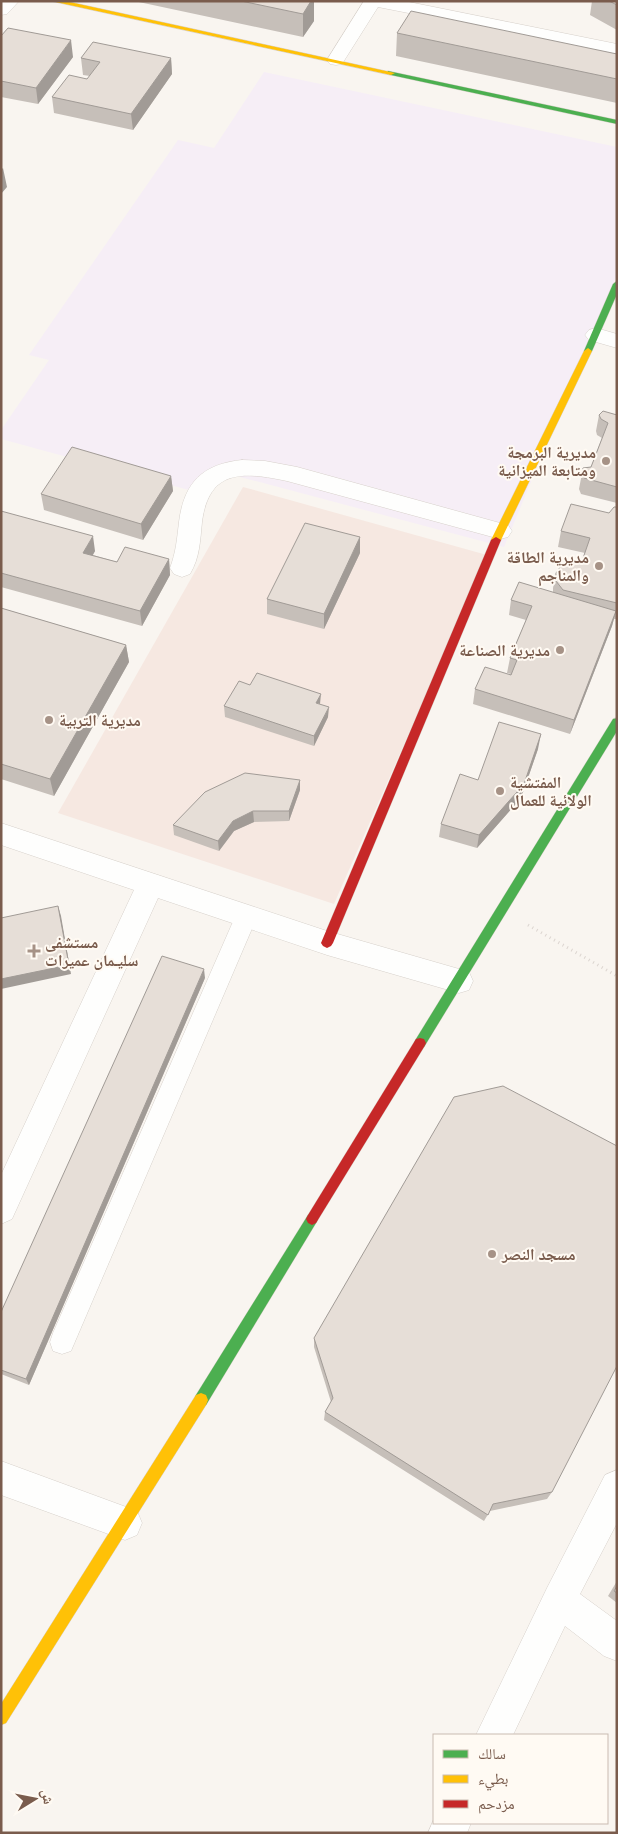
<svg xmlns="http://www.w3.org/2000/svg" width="618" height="1834" font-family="Karla,'Noto Naskh Arabic',sans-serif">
<rect width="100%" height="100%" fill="#f9f5f0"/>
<path fill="#f6e8e1" d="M243 487 487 555 334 904 58 813Z"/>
<path fill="#f6eef6" d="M264 72 617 147V275L504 547 214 470 200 493 1 439V430L49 360 29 355 178 140 214 148Z"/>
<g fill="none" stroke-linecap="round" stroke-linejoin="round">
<defs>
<path id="lane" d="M246 908 254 911 257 917 71 1351 62 1354 53 1351 50 1342 53 1333 235 917 238 911Z"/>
<path id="street" d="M1 1H19L7 14 1 15Z
M364 1H404L617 44V54L378 7 342 64 336 65 330 64 327 60Z
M596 328 617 334V348L589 340 585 335 589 330Z
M242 460 265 461 297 467 500 523 508 525 512 531 508 537 500 539 287 481C244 472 209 468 202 522 200 541 200 557 190 574L182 577 174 574 170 568C176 552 177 539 179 522 184 482 203 464 242 460Z
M1 823 327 931 459 969 469 972 473 981 469 990 459 993 327 955 158 898 12 1219 1 1224V1175L134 890 1 845Z
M1 1461 137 1511 142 1523 137 1535 125 1540 1 1495Z
M617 1470V1523L580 1594 617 1621V1661L604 1656 565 1626 513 1735H476L547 1588 605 1475Z
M434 1819V1823H471L467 1833H428Z"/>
<path id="fast" d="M388 71 617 120V124L391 75 387 73Z
M617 281V294L592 351 588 354 585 353 584 351 613 284Z
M617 718V731L424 1047 420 1048 416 1047 414 1043 416 1039 613 719Z
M312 1213 316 1215 318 1219 316 1223 206 1405 201 1407 196 1405 194 1400 196 1395 308 1215Z"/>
<path id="slow" d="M51 1H65L395 73 391 75Z
M588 348 592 351 501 540 499 542H493L491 540 584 351Z
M201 1393 206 1395 208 1400 206 1405 6 1723 1 1725V1704L196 1395Z"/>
<path id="jam" d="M496 537 501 540 333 943 331 946 327 948 323 946 321 943 491 540Z
M420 1038 424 1039 426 1043 424 1047 316 1223 312 1225 308 1223 306 1219 308 1215 416 1039Z"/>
</defs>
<use href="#lane" stroke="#d7d1cb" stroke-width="1"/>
<use href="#street" stroke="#d7d1cb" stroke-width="1"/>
<use href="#fast" stroke="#d9d2cb" stroke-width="1"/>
<use href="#slow" stroke="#d9d2cb" stroke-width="1"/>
<use href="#jam" stroke="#d9d2cb" stroke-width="1"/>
<path stroke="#dcd5d0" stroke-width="3" stroke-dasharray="1 4" stroke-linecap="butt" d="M528 925 617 976"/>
<use href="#lane" fill="#fefefd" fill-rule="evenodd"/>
<use href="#street" fill="#fefefd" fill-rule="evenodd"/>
<use href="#fast" fill="#4caf50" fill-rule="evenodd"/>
<use href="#slow" fill="#ffc107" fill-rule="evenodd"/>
<use href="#jam" fill="#c62828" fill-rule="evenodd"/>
</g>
<path fill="#c6bfb9" d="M134 1H314V21L303 37Z
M592 1H617V30L590 15Z
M397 33 617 54V103L396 56Z
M1 36 73 57 38 104 1 97Z
M81 58H171L172 74 133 130 54 113 52 97 87 79 90 76 83 75Z
M599 415H617V503L581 494 579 489 583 468 591 467 602 438 597 435 596 431Z
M171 476 173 491 143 540 44 510 41 494Z
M617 507V619H614L612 626 570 734 473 704 475 689 511 674 507 673 510 658 526 620 509 615 511 600 553 592V588L556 573 581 564 585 553 558 547 561 531 609 513Z
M1 511 95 551 93 555 117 562 169 559 170 575 142 626 1 587Z
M360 553 324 629 267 614V599Z
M1 608 126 645 129 662 54 796 1 779Z
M250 685 328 717 314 746 225 717 224 706Z
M538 749 521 798 477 848 439 837 441 824 478 780Z
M300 790 289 821 254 822 234 831 219 851 174 835 173 825Z
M205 978 29 1385 1 1374V1312Z
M314 1338 552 1492 547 1499 490 1511 484 1521 324 1420 325 1412 331 1402 314 1347Z
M617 1581V1603L608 1596Z"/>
<path fill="#a19b96" d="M311 1H314V21L303 37V14Z
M71 40 73 57 38 104 36 88Z
M171 58 172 74 133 130 131 114Z
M3 168 7 187 1 194V170Z
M171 476 173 491 143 540 141 524Z
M93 536 95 551 85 568 83 553Z
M360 537V553L324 629V614Z
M169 559 170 575 142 626 140 611Z
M616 611 612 626 570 734 574 720Z
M126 645 129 662 54 796 50 779Z
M321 694 320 704 316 703Z
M329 707 328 717 314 746V736Z
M541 734 538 749 521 798 477 848 479 835Z
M300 780V790L289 821V811Z
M253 811 254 822 234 831 219 851 218 841 233 821Z
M58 906 61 916 71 974 1 989V979Z
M204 969 205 978 29 1385 26 1379Z"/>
<path fill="#e6ded7" stroke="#a19b96" d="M241 1H311L303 14Z
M609 1H617V5Z
M411 11 617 54V79L397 33Z
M8 28 71 40 36 88 1 81V36Z
M93 42 171 58 131 114 52 97 69 75 87 79 100 62 81 58Z
M603 411 617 415V487L584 478 582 474 583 468 591 467 608 423 601 419 599 415Z
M72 447 171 476 141 524 41 494Z
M571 504 609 513 614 507H617V603L563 590 556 581V573L561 566 573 562 581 564 590 538 561 531Z
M1 511 93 536 83 553 117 562 125 547 169 559 140 611 1 573Z
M305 523 360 537 324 614 267 599Z
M519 582 616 611 574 720 475 689 485 667 511 675 517 660 510 658 532 606 511 600Z
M1 608 126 645 50 779 1 764Z
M257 673 321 694 316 703 329 707 314 736 224 706 239 681 250 685Z
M499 722 541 734 524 784 479 835 441 824 460 774 478 780Z
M245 773 300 780 289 811H253L233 821 218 841 173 825 205 792Z
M58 906 69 965 1 979V918Z
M162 956 204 969 26 1379 1 1370V1312Z
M503 1086 617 1146V1366L552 1492 493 1504 488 1515 325 1412 333 1398 314 1338 454 1097Z
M617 1586V1593L614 1591Z"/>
<g fill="#a69286" stroke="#fffaf3" stroke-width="2">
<circle cx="606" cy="461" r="5"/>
<circle cx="599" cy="566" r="5"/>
<circle cx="560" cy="650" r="5"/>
<circle cx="49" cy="720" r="5"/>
<circle cx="500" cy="791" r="5"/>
<path d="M31.5 943.5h5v5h5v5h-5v5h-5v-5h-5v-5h5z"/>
<circle cx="492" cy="1254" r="5"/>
</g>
<g text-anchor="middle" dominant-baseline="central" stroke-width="4" stroke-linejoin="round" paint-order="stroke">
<g font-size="16" font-weight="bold" fill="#7a5c4d" stroke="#fffaf3" text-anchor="start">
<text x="596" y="452" text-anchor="end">مديرية البرمجة<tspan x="596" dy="18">ومتابعة الميزانية</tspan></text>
<text x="589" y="557" text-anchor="end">مديرية الطاقة<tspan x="589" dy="18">والمناجم</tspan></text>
<text x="550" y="650" text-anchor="end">مديرية الصناعة</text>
<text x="59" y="720">مديرية التربية</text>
<text x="510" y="782">المفتشية<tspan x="510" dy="18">الولائية للعمال</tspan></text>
<text x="45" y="942">مستشفى<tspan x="45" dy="18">سليـمان عميرات</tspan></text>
<text x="502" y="1254">مسجد النصر</text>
</g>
</g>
<rect width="618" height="1834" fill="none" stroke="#7a5c4d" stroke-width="5"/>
<rect x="433" y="1734" width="175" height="90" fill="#fffaf3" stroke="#cabbb1"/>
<rect x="443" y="1750" width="25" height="8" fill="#4caf50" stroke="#cabbb1"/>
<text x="478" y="1759" font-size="15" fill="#7a5c4d">سالك</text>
<rect x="443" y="1775" width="25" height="8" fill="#ffc107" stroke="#cabbb1"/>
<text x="478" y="1784" font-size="15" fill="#7a5c4d">بطيء</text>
<rect x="443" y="1800" width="25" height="8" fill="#c62828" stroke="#cabbb1"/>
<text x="478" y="1809" font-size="15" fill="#7a5c4d">مزدحم</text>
<g transform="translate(35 1799) rotate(80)" stroke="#fffaf3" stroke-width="4" paint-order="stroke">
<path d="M0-4L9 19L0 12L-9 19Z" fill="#7a5c4d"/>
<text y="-8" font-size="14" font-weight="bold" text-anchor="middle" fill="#7a5c4d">ش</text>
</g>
</svg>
